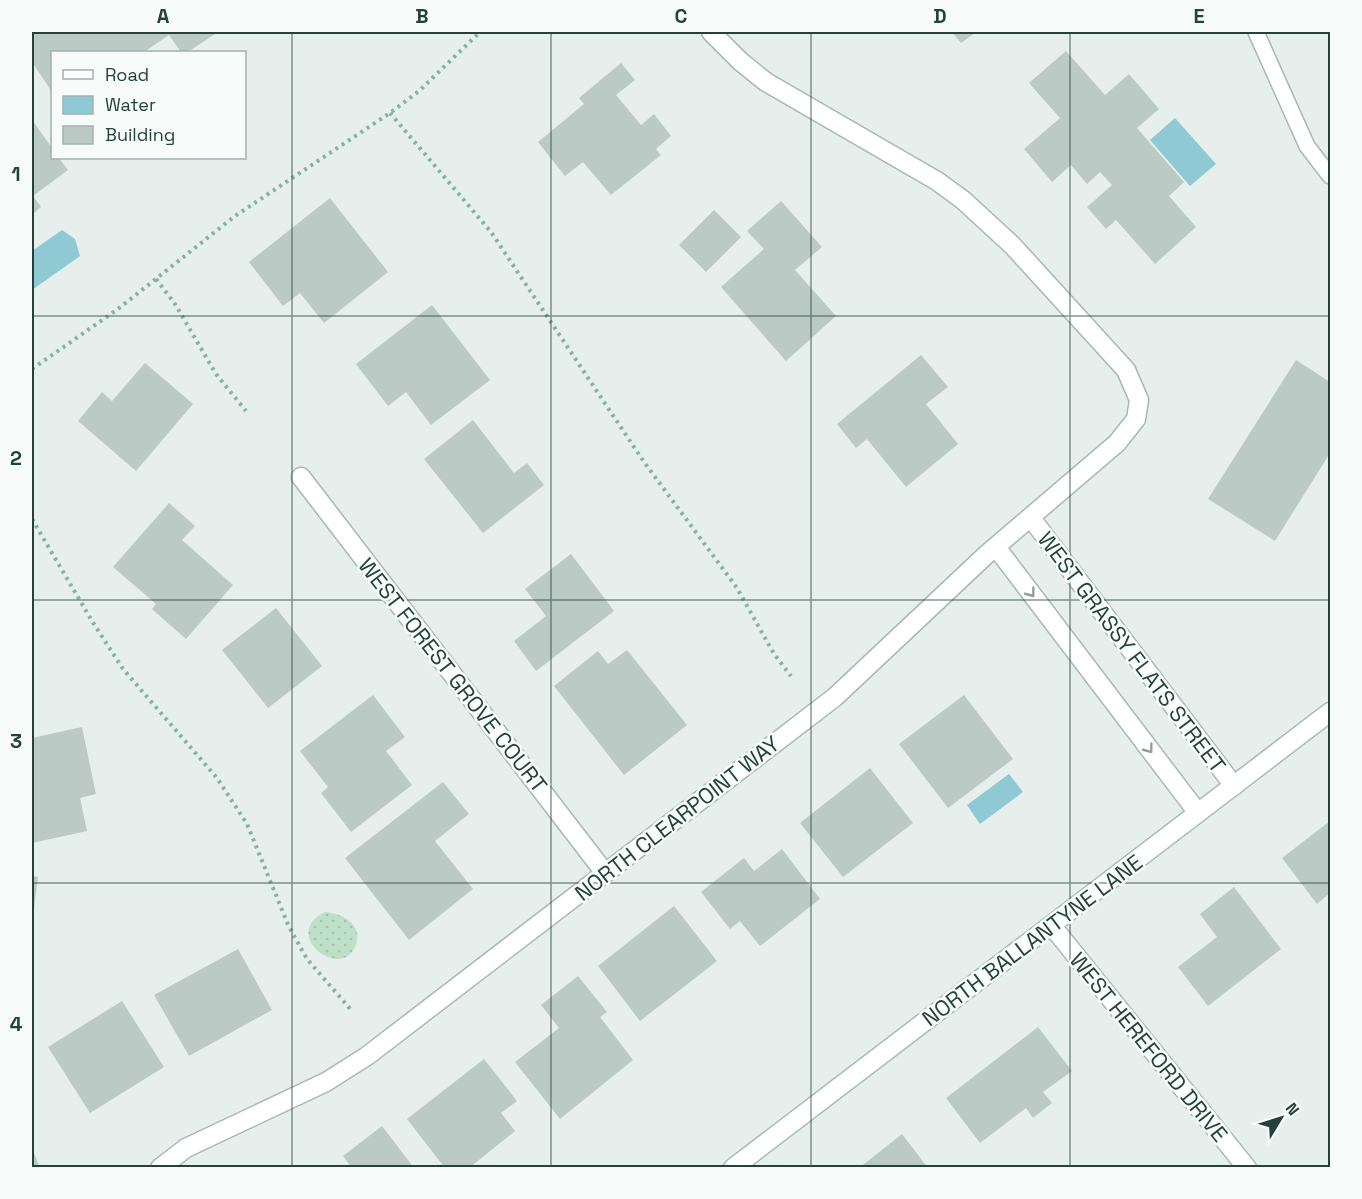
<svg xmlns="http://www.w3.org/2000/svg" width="1362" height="1199" font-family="'Space Grotesk',sans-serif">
<defs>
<pattern id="park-dots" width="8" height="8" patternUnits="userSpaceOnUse" patternTransform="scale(1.5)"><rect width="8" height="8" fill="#bfe0c8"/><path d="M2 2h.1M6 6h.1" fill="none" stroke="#a4c1ad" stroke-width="1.8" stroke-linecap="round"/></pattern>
</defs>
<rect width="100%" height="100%" fill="#e6efeb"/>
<path fill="url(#park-dots)" d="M325 912C343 913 365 926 355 947 340 981 280 934 325 912Z"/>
<path fill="#8ec9d4" d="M1175 118 1216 164 1190 186 1150 140Z
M62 230 75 239 80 256 32 290V251Z
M1009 774 1023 792 980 824 967 805Z"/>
<path fill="#bbcac4" d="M32 32H218L188 52H181L169 35 144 52H52V92L32 62Z
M952 32H976L961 43Z
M1066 51 1105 95 1129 74 1159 109 1137 128 1184 182 1169 196 1196 227 1155 264 1116 220 1106 229 1087 207 1112 185 1100 172 1087 184 1071 165 1052 182 1024 149 1060 118 1029 83Z
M621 63 635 80 616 95 641 125 654 114 671 136 656 149 661 155 611 195 583 162 565 176 538 142 584 104 579 98Z
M32 120 52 148V158H59L68 170 33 196 41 207 32 215Z
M330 198 388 272 324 323 300 293 283 306 249 262Z
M781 201 822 247 795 270 836 316 786 361 721 287 764 249 747 231Z
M714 210 741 237 706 272 679 245Z
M432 305 490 380 431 425 406 392 388 406 356 364Z
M921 355 948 387 926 404 958 444 906 487 867 439 856 448 837 424Z
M1296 360 1330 382V453L1275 541 1208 499Z
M145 363 193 404 136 471 78 421 102 392 112 401Z
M473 420 514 473 527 463 544 485 483 533 424 459Z
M169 503 195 526 182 540 233 585 186 639 152 609 156 604 113 567Z
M571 554 614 611 536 671 514 641 546 616 525 589Z
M276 608 322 666 268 708 222 650Z
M627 650 687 725 624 775 554 686 598 651 608 664Z
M373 695 405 737 386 751 412 785 351 832 321 793 328 787 300 751Z
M964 695 1013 759 948 808 899 744Z
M82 727 96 794 80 798 87 831 32 843V738Z
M870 768 913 823 843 877 800 823Z
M443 782 469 814 435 841 473 889 409 940 345 858Z
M1330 821V893L1317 904 1282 858Z
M782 849 820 899 760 946 740 921 730 929 701 892 744 858 754 871Z
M32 876 38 877 33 916H32Z
M1234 887 1281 949 1208 1006 1178 967 1217 937 1200 914Z
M674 906 717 961 640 1021 598 966Z
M238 949 272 1010 189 1056 154 995Z
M578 976 607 1012 600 1017 633 1060 560 1119 515 1062 559 1028 541 1005Z
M122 1001 164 1067 90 1113 48 1047Z
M1038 1027 1072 1071 1043 1092 1052 1103 1033 1118 1026 1108 980 1143 946 1098Z
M484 1059 517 1101 501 1113 515 1131 469 1168H445L407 1119Z
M382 1126 414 1168H352L343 1156Z
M902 1134 928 1168H859Z
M32 1148 40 1168H32Z"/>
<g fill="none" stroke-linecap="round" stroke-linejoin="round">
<defs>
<path id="lane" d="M1256 32 1307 146 1330 176"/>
<path id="street" d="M301 477 605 873
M1031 518 1234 786
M996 547 1198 813
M1052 926 1247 1168
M160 1168 186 1148 326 1082 367 1056 835 697 986 555 1117 443 1136 419 1139 400 1126 370 1012 245 963 200 937 181 766 82 740 61 711 32"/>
<path id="secondary" d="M733 1168 1330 712"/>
</defs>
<use href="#lane" stroke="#a8b8b2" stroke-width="18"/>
<use href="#street" stroke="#a8b8b2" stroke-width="21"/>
<use href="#secondary" stroke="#a4bbb3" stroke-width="21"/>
<path stroke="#86b3a5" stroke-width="4" stroke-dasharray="3 4.5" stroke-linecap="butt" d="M390 113 491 232 644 462 737 588 774 654 791 676
M156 279 175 304 216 374 246 411
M32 369 118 309 235 216 390 113 419 91 480 32
M32 519 92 621 123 669 217 778 247 824 289 927 307 959 352 1011"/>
<use href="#lane" stroke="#fff" stroke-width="15"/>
<use href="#street" stroke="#fff" stroke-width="18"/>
<use href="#secondary" stroke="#fff" stroke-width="18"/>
</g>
<defs><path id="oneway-chevron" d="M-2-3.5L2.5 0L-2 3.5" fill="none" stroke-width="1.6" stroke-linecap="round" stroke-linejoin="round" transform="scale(1.5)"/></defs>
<g stroke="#92a09c">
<use href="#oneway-chevron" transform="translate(1031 593) rotate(53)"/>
<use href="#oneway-chevron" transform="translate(1149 749) rotate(53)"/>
</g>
<path fill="none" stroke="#24423a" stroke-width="1.5" stroke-opacity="0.55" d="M292 32V1168M551 32V1168M811 32V1168M1070 32V1168M32 316H1330M32 600H1330M32 883H1330"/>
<g text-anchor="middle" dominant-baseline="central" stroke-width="5" stroke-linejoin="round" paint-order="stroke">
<g font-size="22" fill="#24423a" stroke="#f7fbf9">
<text transform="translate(1132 652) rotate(53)">WEST GRASSY FLATS STREET</text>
<text transform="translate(453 675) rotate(52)">WEST FOREST GROVE COURT</text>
<text transform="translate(677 818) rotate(-38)">NORTH CLEARPOINT WAY</text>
<text transform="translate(1032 940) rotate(-37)">NORTH BALLANTYNE LANE</text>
<text transform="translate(1149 1047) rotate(51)">WEST HEREFORD DRIVE</text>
</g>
</g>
<rect width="1362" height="1199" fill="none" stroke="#f7fbf9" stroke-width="66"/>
<rect x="51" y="51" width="195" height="108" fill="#f7fbf9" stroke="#a3b1ad" stroke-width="1.5"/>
<rect x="63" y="70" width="30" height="9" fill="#ffffff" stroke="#a3b1ad" stroke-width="1.5"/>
<text x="105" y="81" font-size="18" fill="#24423a">Road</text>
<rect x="63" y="96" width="30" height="18" fill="#8ec9d4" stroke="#a3b1ad" stroke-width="1.5"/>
<text x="105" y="111" font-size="18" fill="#24423a">Water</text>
<rect x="63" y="126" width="30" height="18" fill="#bbcac4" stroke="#a3b1ad" stroke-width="1.5"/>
<text x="105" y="141" font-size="18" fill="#24423a">Building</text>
<g transform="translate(1281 1118) rotate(52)" stroke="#f7fbf9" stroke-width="4.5" paint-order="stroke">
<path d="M0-4.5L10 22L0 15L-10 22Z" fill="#24423a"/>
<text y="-9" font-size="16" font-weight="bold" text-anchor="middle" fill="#24423a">N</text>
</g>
<rect x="33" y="33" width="1296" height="1133" fill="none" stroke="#24423a" stroke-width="2"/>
<g font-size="20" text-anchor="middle" font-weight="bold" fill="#24423a">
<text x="163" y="23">A</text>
<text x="422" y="23">B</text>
<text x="681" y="23">C</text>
<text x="940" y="23">D</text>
<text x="1199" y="23">E</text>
<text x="16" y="181">1</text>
<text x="16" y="465">2</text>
<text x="16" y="748">3</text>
<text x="16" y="1031">4</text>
</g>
</svg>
